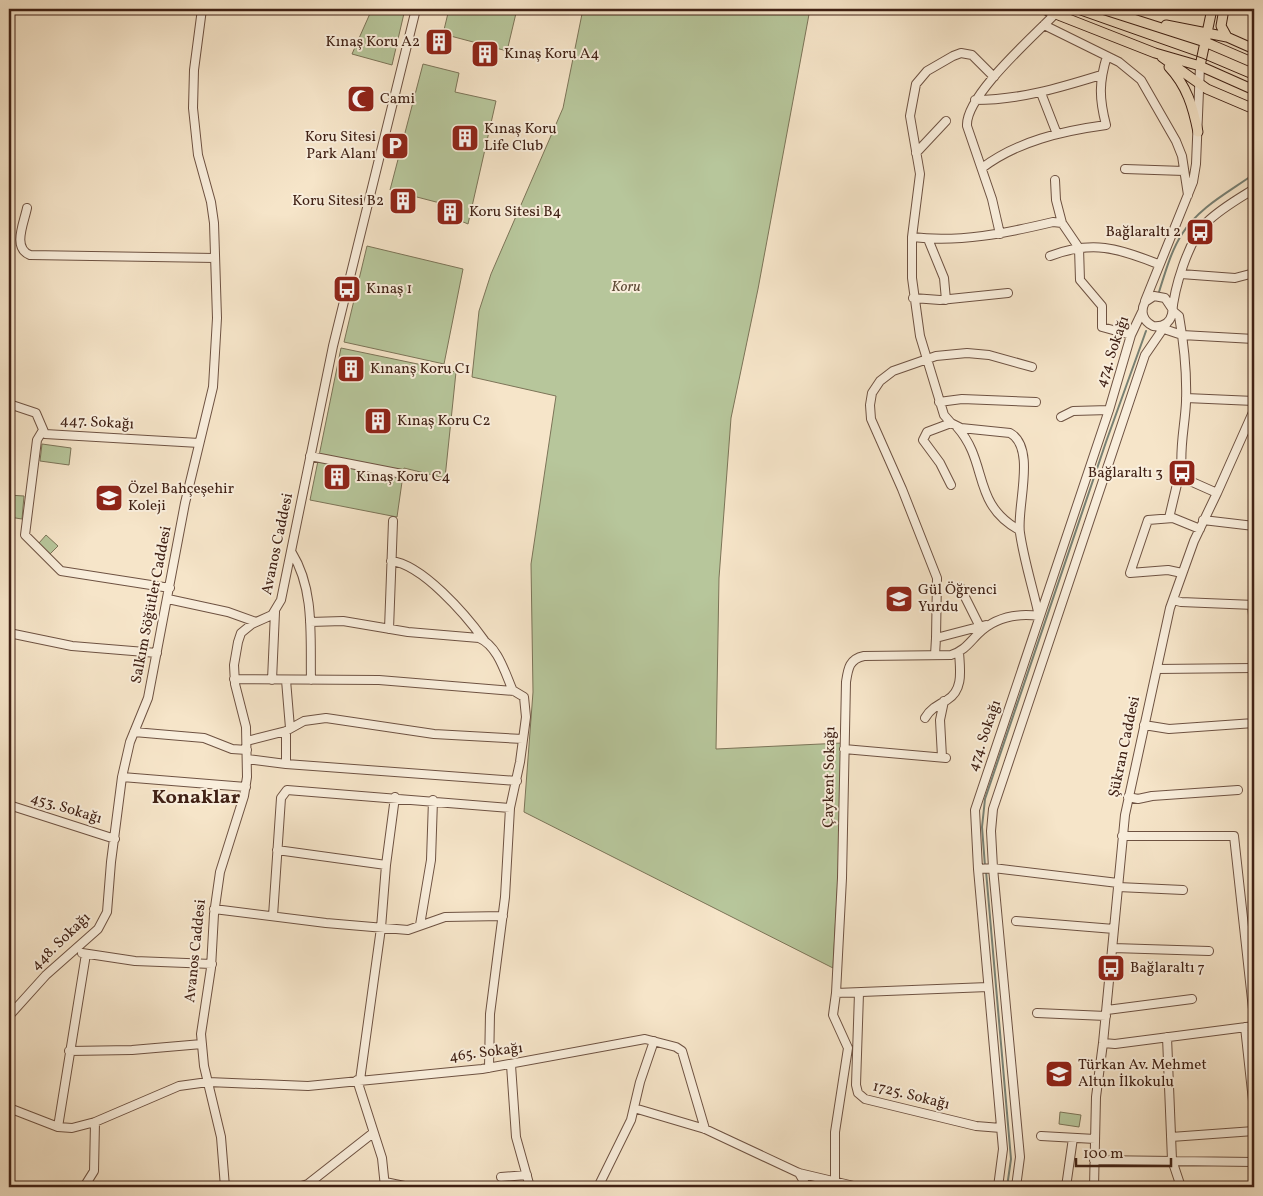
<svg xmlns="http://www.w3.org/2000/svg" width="1263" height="1196" font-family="Vollkorn,serif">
<rect width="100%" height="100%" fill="#f6e5c9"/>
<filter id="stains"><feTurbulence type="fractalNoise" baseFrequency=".004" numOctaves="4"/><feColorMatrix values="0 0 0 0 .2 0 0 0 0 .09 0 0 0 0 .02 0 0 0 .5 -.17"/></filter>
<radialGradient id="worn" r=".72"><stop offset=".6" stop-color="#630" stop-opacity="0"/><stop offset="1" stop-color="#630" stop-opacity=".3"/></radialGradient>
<path fill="#b7c69b" stroke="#7c7458" d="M372 9H405L392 65 352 54Z
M449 9H517L507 51 443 34Z
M583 9H810L758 289 731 418 719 578 716 749 842 743 841 824 833 968 524 812 533 692 531 564 556 396 472 377 479 311 491 274 563 108Z
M423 64 459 73 455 92 496 101 468 224 461 221 463 209 390 190Z
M367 246 463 269 444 364 344 342Z
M341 348 456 372 445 478 404 468 397 517 310 500Z
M42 444 71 448 69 465 40 461Z
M9 495 24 496 22 519 9 517Z
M46 535 58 546 50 554 39 543Z
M1060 1112 1081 1115 1079 1127 1059 1124Z"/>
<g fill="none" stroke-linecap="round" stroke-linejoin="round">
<path stroke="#788073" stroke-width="2" d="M1159 292C1165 273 1171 251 1182 234 1199 207 1229 192 1254 174
M985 866 982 827 985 799 1106 442 1146 331
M986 871 1011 1159 1007 1187"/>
<defs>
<path id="minor" d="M1044 25 1119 62 1141 80 1176 141 1182 156 1188 195
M1041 93 1057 134
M975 100C1019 100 1059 88 1101 75
M916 153 946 121
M982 168C1018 141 1062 131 1106 125 1099 98 1099 82 1107 56
M1125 169 1184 171
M1055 180 1056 200 1062 223
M27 208C24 223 12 248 30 255L215 258
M1000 234 992 199 967 126C965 96 1034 36 1056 13
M912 237C959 243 1007 233 1053 222L1062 223 1079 248 1080 280 1102 306V327L1131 335
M928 239 944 278 946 300
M1050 256C1092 240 1118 248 1158 264
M1181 274 1235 278 1254 273
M913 298 940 300 1008 293
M1145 301 1193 182 1196 164 1200 66
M1173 310 1165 298 1154 296 1145 302C1140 312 1143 321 1153 326 1163 327 1170 323 1172 314 1174 288 1188 242 1206 223 1220 209 1238 199 1254 189
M1158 327 1182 335 1254 339
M1186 398 1254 401
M939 402 962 399 1036 402
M9 404 36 413 45 434 199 443
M1061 417 1073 411 1109 410
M957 427C989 463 971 503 1019 530
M43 430 37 440 25 535 61 571 170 588
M310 456 402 474
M951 485 940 463 923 440 927 432 951 423
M1217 493 1254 410
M1169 518 1178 480 1182 473
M1203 520 1254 526
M292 553C315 590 310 638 311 680
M391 561C422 564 466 615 484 640
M1182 573 1168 570 1130 573 1148 520 1173 518 1200 529
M960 587 980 627
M168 599 228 612 256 622
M1173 600 1181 602 1254 605
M1252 605 1254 625
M310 622 343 621 408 632 479 638C498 646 505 673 513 691
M389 629 393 521
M9 633 72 646 157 653
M936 638 937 578 902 489 871 419 870 405 872 393 880 381 893 371 936 356 967 353 989 355 1032 367
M935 655 936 638 986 625
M1157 669 1254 668
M234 679 379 680 514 691 524 697 526 717 520 762 510 808 505 897 490 1014 489 1068
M272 680 275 612
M286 680 290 728
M1254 683V720
M925 718C930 709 938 705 947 700 964 690 960 669 959 652
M1144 725 1169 729 1254 723
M134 732 204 738 232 749 247 750
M247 741 286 731 304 721 326 718 434 734 523 739
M844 749 946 758
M942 757 940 720 944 701
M247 759 286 764 517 781
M286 764V731
M122 777 246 787
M1128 797 1138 799 1152 796 1238 790
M9 805 115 839
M1122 836H1234L1254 1018
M277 850 386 865
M978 869 993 868 1118 883
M1118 887 1183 890
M214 909 326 923 408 930 445 917 503 916
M273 916 281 798 287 790 510 808
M1016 921 1114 929
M420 925 431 860 433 800
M1113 948 1209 951
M82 953 135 961 212 964
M988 987 836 993 842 878 846 682C848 669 849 659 864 656L951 655C964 651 969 643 978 634 995 617 1016 613 1039 616 1033 588 1024 561 1020 533 1016 508 1037 448 1010 433L961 428 951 423 944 415 920 336 912 278V237L920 174 910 116 916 84 927 71 953 56 961 53 972 55 994 77
M859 993 856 1085 858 1093 865 1099 976 1126 1001 1128
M1107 1010 1192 999
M1037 1013 1106 1016
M9 1016 46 975 98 929 107 912 111 862 122 777 130 742 148 698 185 503 213 387 217 318 214 223 211 202 198 155 193 108 194 70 202 9
M1245 1027 1254 1110
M1167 1037 1172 1160 1181 1187
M1103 1043 1115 1044 1254 1026
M69 1051 132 1050 202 1044
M511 1065 516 1137 530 1187
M357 1080 382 1158 385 1187
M360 1080 381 928 386 865 395 797
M9 1108 58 1127 72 1128 95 1122 179 1086 208 1082 308 1086 482 1069 645 1039 676 1047 682 1051 705 1129
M634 1108 705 1129 799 1173 858 1187
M58 1127 86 954
M1041 1136 1095 1139
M1171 1137 1254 1131
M1094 1160 1254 1162
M799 1173 807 1187
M501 1177 527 1175
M385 1182 409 1187
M308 1184 320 1187
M84 1187 94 1171 95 1122
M225 1187 221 1137 204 1066 201 1034 211 968 214 914 220 872 244 796 247 777 246 727 235 684 234 665 238 642 241 633 252 624 272 615 281 600 333 346 416 9
M298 1187 308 1184 373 1133
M598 1187 631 1120 640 1082 654 1041
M835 1187V1132L848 1048 833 1015 836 993
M998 1187 1003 1149 978 869 975 810 1109 410 1131 335 1142 312
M1016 1187 1020 1157 993 868 991 831 993 809 1145 355 1167 323
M1066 1187 1073 1138
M1094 1187 1096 1097 1103 1043 1125 815 1170 608 1194 541 1217 493 1190 481 1182 473C1179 448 1185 426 1186 402 1187 374 1184 344 1179 316L1173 311"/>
<path id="major" d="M1043 9 1155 53 1200 66 1254 90
M1102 9 1205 42 1254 63
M1224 9 1221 26 1227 37
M1166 25 1227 37 1254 49
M1162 57 1207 89 1254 109
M1200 66 1212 9
M1169 67C1187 86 1193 107 1198 132"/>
</defs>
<use href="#minor" stroke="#6e5242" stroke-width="10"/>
<use href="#major" stroke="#402115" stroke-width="11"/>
<use href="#minor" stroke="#f9eedc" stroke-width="8"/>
<use href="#major" stroke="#f6e5c9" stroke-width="9"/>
<path stroke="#402115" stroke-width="1" d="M1063 9 1202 58 1254 80"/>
</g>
<defs>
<symbol id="building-square" viewBox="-11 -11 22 22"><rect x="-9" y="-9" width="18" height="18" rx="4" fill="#8f2418" stroke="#f9eedc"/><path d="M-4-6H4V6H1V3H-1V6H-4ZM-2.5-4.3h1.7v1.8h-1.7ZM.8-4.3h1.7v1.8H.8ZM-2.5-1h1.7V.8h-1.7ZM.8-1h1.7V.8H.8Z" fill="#fff"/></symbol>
<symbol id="mosque-square" viewBox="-11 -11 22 22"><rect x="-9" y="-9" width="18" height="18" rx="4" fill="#8f2418" stroke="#f9eedc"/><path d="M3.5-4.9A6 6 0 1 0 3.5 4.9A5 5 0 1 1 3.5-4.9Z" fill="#fff"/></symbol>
<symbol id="parking-square" viewBox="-11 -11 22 22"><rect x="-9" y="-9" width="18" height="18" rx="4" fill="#8f2418" stroke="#f9eedc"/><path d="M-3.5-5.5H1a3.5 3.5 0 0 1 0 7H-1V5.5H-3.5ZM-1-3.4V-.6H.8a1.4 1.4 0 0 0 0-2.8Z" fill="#fff"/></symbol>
<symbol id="bus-square" viewBox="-11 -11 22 22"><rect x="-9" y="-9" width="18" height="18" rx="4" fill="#8f2418" stroke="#f9eedc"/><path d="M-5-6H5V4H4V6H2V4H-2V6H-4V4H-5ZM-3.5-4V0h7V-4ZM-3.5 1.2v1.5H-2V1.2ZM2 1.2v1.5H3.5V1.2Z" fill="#fff"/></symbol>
<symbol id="school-square" viewBox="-11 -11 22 22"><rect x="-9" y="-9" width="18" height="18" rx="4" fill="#8f2418" stroke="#f9eedc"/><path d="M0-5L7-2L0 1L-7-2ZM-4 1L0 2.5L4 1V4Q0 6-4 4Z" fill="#fff"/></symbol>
</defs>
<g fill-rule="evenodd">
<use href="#building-square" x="423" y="26" width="32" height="32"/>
<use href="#building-square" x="469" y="38" width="32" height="32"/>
<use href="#mosque-square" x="345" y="83" width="32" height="32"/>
<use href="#building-square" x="449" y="122" width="32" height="32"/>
<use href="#parking-square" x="379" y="130" width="32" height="32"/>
<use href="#building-square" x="387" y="185" width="32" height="32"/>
<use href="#building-square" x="434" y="196" width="32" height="32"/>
<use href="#bus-square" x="1184" y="216" width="32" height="32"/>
<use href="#bus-square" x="331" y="273" width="32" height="32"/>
<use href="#building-square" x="335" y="353" width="32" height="32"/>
<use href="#building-square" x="362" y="405" width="32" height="32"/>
<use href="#bus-square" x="1166" y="457" width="32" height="32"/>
<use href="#building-square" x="321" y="461" width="32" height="32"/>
<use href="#school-square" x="93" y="482" width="32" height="32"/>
<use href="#school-square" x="883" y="583" width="32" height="32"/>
<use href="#bus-square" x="1095" y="952" width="32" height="32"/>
<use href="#school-square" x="1043" y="1058" width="32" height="32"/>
</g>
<g text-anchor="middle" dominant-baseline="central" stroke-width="4" stroke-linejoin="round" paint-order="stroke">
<g font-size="15" fill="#402115" stroke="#f9eedc" text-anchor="start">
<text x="420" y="42" text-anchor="end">Kınaş Koru A2</text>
<text x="504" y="54">Kınaş Koru A4</text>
<text x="380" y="99">Cami</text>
<text x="484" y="129">Kınaş Koru<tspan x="484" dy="17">Life Club</tspan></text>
<text x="376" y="137" text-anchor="end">Koru Sitesi<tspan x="376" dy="17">Park Alanı</tspan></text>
<text x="384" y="201" text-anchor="end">Koru Sitesi B2</text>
<text x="469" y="212">Koru Sitesi B4</text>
<text x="1181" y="232" text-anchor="end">Bağlaraltı 2</text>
<text x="366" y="289">Kınaş 1</text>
<text x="370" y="369">Kınanş Koru C1</text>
<text x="397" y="421">Kınaş Koru C2</text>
<text x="1163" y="473" text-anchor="end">Bağlaraltı 3</text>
<text x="356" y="477">Kınaş Koru C4</text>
<text x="128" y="489">Özel Bahçeşehir<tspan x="128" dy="17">Koleji</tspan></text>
<text x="918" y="590">Gül Öğrenci<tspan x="918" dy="17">Yurdu</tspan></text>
<text x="1130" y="968">Bağlaraltı 7</text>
<text x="1078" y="1065">Türkan Av. Mehmet<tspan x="1078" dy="17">Altun İlkokulu</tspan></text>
</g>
<g font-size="15" font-style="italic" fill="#5e4a36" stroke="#f9eedc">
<text x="626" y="287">Koru</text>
</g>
<g font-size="15" fill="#402115" stroke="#f9eedc">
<text transform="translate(1113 352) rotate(-71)">474. Sokağı</text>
<text transform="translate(97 423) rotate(3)">447. Sokağı</text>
<text transform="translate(278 544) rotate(-78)">Avanos Caddesi</text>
<text transform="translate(152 605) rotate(-79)">Salkım Söğütler Caddesi</text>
<text transform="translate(985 736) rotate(-71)">474. Sokağı</text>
<text transform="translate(1125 747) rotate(-78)">Şükran Caddesi</text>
<text transform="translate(830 777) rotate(-89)">Çaykent Sokağı</text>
<text transform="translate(66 809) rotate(17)">453. Sokağı</text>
<text transform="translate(61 942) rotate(-44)">448. Sokağı</text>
<text transform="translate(196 951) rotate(-84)">Avanos Caddesi</text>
<text transform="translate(486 1053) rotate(-7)">465. Sokağı</text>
<text transform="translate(911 1096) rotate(14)">1725. Sokağı</text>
</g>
<g font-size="20" font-weight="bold" fill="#402115" stroke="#f9eedc">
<text x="196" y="798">Konaklar</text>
</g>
</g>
<rect width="1263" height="1196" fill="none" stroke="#f6e5c9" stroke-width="30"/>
<rect x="10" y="10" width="1243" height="1176" fill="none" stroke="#402115" stroke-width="2.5"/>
<rect x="15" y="15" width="1233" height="1166" fill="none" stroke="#402115"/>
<path d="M1076 1158v8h95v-8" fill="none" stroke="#402115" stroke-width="2.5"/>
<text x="1083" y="1158" font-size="15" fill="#402115" stroke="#f9eedc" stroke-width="4" paint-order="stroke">100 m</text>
<rect width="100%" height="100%" filter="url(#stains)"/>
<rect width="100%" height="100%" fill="url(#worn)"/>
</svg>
